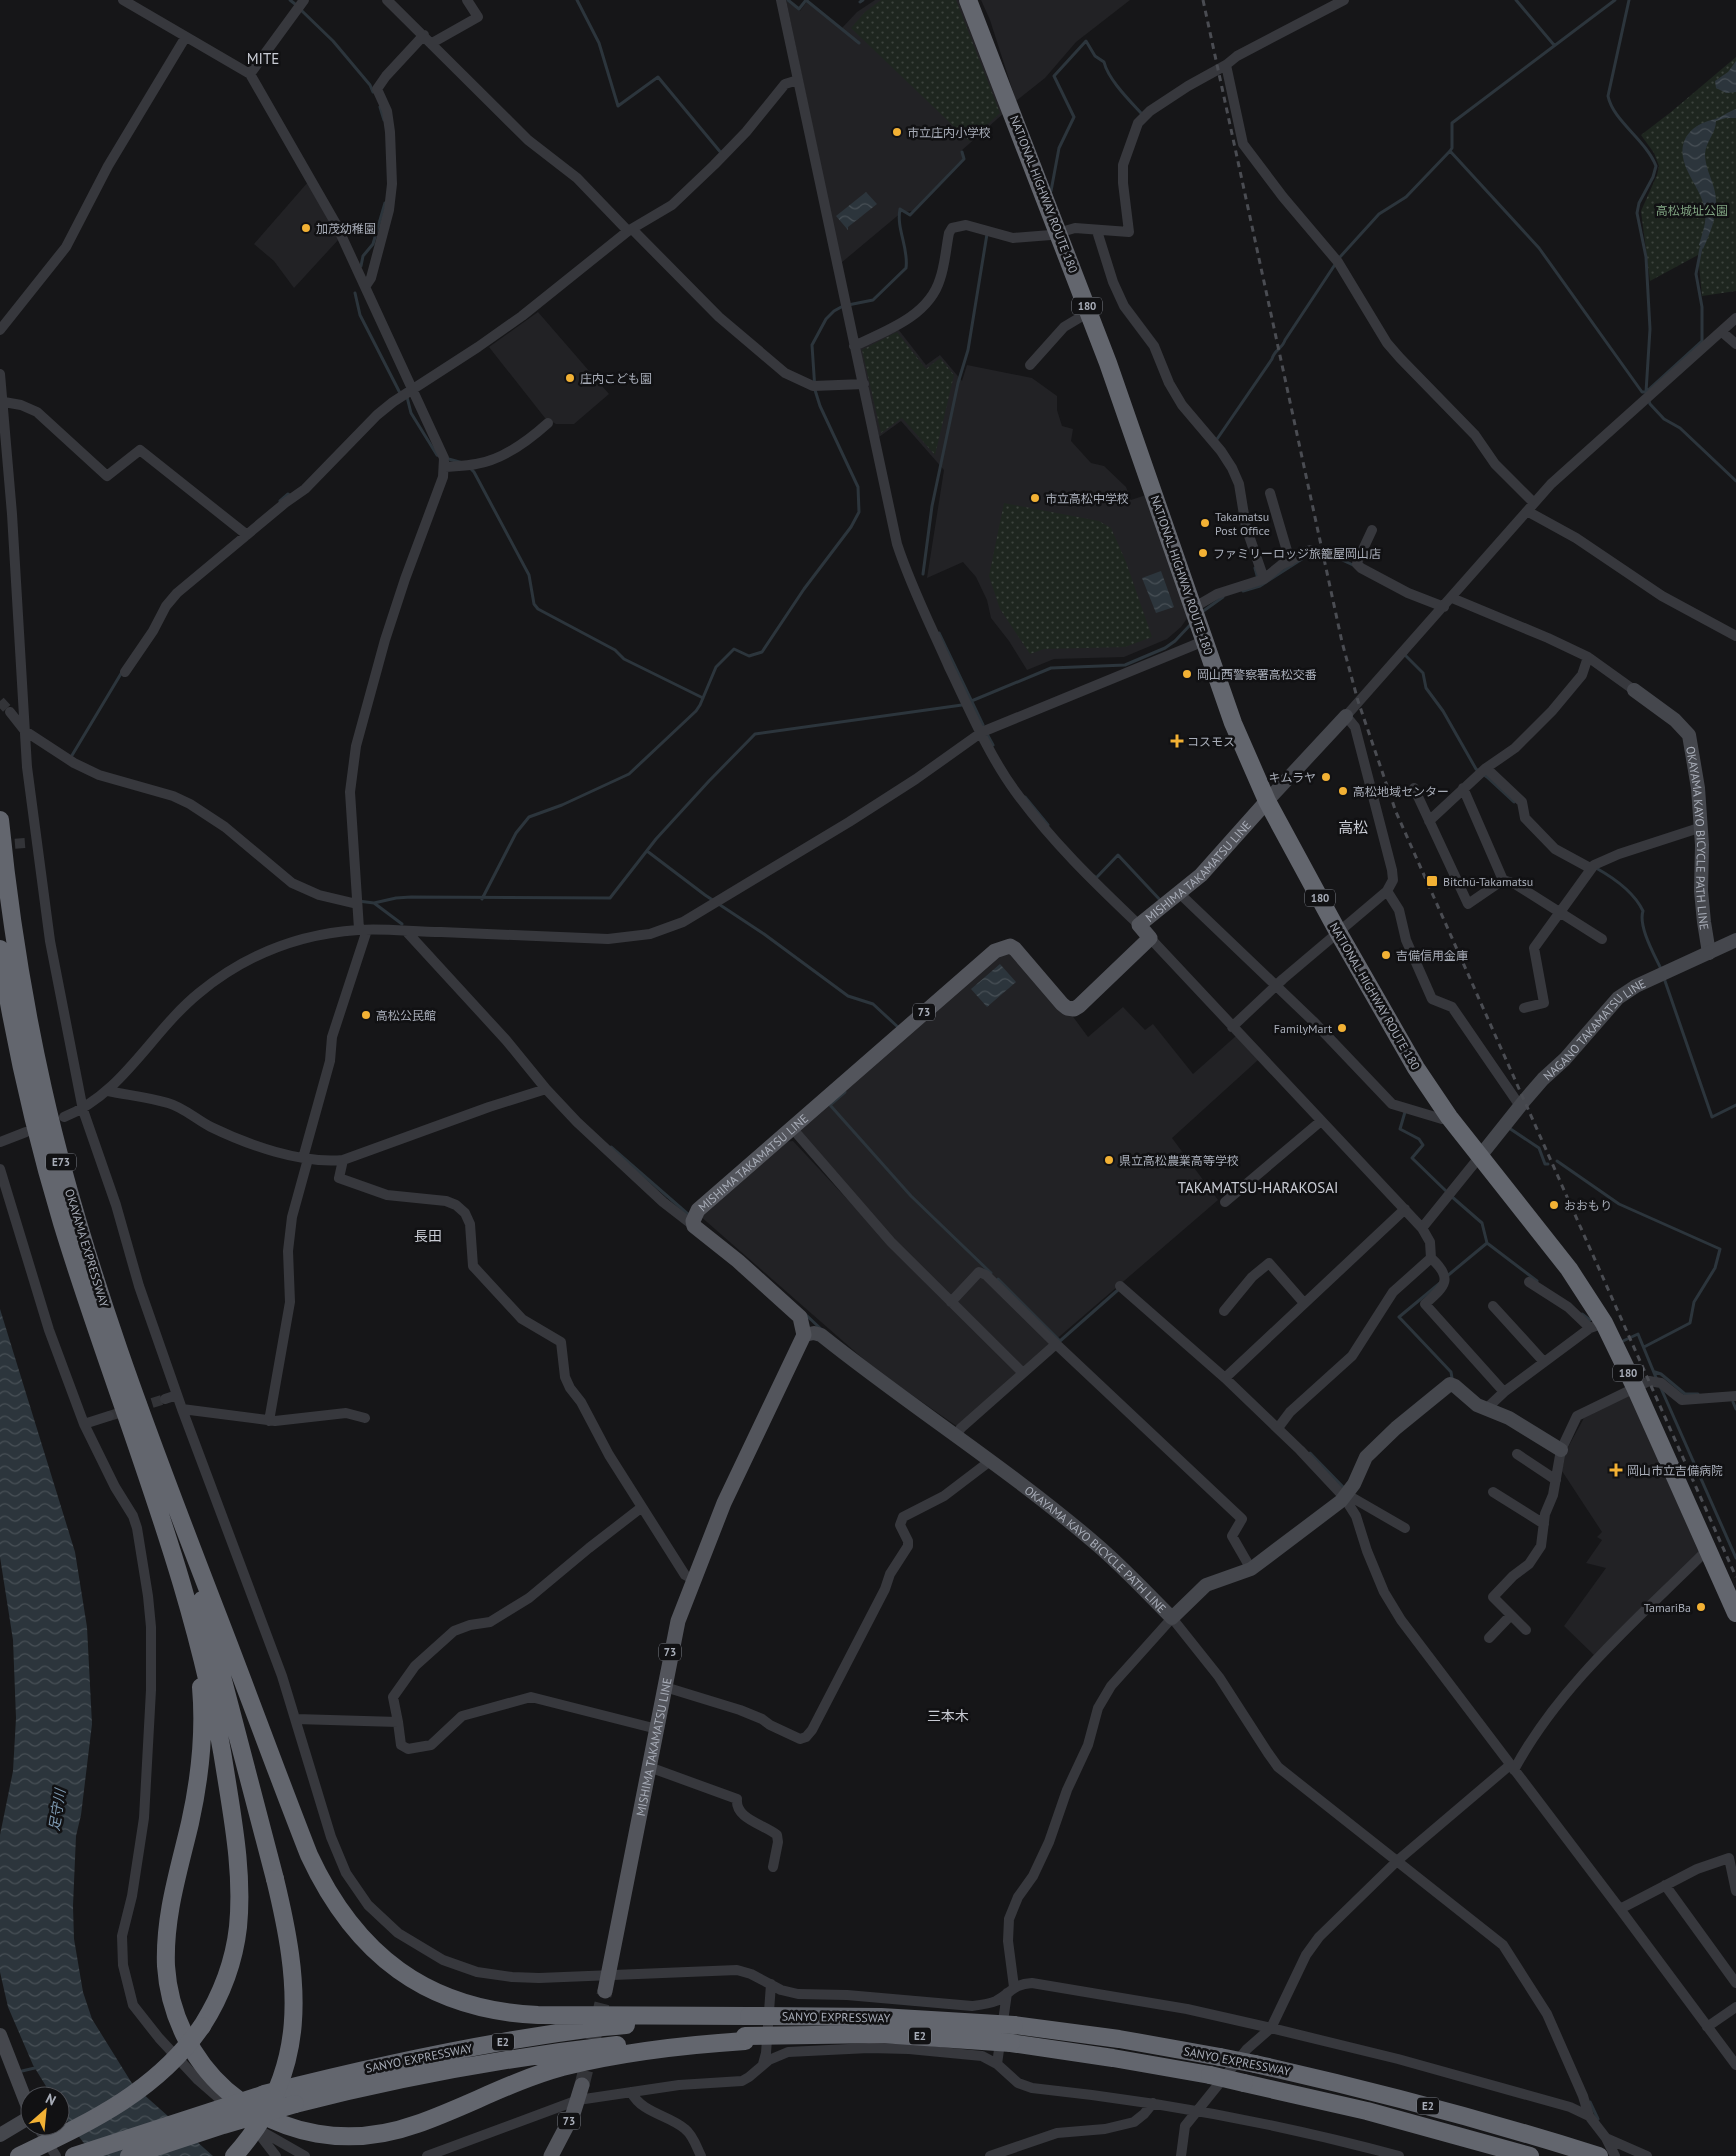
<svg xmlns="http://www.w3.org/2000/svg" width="1736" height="2156" font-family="'PT Sans','Noto Sans JP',sans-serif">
<defs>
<pattern id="green-dots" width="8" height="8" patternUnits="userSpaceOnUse" patternTransform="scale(1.25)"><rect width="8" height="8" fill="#1e261f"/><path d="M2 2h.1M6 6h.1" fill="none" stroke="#3c433d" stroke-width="1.8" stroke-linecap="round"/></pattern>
<pattern id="water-waves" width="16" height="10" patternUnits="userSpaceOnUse" patternTransform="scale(1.25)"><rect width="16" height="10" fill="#2c353c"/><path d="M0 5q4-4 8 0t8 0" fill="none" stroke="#485056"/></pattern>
</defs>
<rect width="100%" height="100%" fill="#161618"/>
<path fill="#222225" d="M786 0 800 11 808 0 842 28 857 12 875 0H960L1004 113 961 151 963 158 913 211 902 212 841 263Z
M981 0H1130L1076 42 1045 78 1016 101 990 20Z
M308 182 339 239 294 288 274 261 254 244Z
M538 312 609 394 574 424H556L545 418 489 347Z
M898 329 926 365 940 355 962 381 967 365 1032 378 1057 396V410L1062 426 1073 429 1071 441 1091 463 1104 466 1126 487 1131 500 1146 495 1188 617 1181 627 1167 639 1124 657 1054 659 1027 670 1009 641 991 618 987 600 976 577 963 562 927 578 944 470 901 421 879 437 859 347Z
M1007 949 1071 1014 1088 1037 1123 1007 1145 1030 1153 1024 1193 1074 1236 1036 1258 1060 1172 1138 1218 1200 1024 1367 890 1236 800 1135V1125Z
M793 1141 889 1244 1019 1373 958 1427 876 1370 699 1215 783 1142Z
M1629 1394 1699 1552 1594 1655 1564 1626 1606 1568 1586 1563 1602 1540 1597 1537 1602 1532 1562 1471 1566 1451 1584 1418Z"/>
<path fill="url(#green-dots)" d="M881 0H956L1000 113 969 141 851 28 865 12Z
M1736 57V291L1702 296 1698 255 1650 281 1641 211 1657 175 1659 166 1654 153 1641 135 1671 112Z
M897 332 926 369 940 358 954 375 935 455 902 418 881 433 862 350Z
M1004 503 1099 521 1111 528 1126 562 1152 637 1125 647 1044 649 1030 654 1000 609 989 576Z"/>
<path fill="url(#water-waves)" d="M1736 61V92L1726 93 1716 88 1715 81 1728 72Z
M1736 109V118H1726L1716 121C1716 133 1706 141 1705 154 1705 166 1711 177 1714 188 1720 210 1712 229 1703 249L1699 245C1702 234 1707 222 1705 211 1703 196 1694 185 1688 172 1674 144 1688 125 1715 119 1722 117 1729 111 1736 109Z
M866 192 877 204 848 227V230L836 216Z
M1161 571 1174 607 1156 613 1142 578Z
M1000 964 1016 982 987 1007 971 989Z
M0 1309 75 1552 87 1627 92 1724 81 1815 76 1836 73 1906 74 1939 83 1992 92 2019 133 2085 213 2156H100L83 2142 62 2114 60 2111V2096H52L33 2065 8 2007 0 1972V1835L13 1771 16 1718 13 1640 0 1557Z"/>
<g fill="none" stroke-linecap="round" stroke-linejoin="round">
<path stroke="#2c353c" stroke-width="3" d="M290 0 295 4
M577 0 599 43 618 106 658 77 722 154
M788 0 799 9 806 0 859 43
M1516 0 1554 45
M1629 0 1608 96C1613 121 1646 140 1656 166L1653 177 1639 203 1637 213 1646 257 1650 329 1646 392 1650 404 1664 419 1680 428 1736 481
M860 2 863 0
M301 10 333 41 370 85 373 92
M380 107 384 120
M1450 151 1539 248 1642 392H1646L1702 341V307L1696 274 1701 248
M1051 191 1059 148 1074 117 1054 76 1086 41 1095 56 1104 62C1108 79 1129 100 1141 113
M361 266 363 256 373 244 385 203
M355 293 360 315 401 395
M407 397 411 413 437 455 440 456
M1215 442 1272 359C1274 350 1283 348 1285 340L1340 257 1379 214 1406 197 1450 151 1452 148V123L1615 0
M445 458 463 463
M470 468 474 472 529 575 534 604 538 609 615 650 624 659 703 698
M280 501 288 494 291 496
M1307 556 1325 552 1353 565
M923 574 932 506 958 383 968 350 987 234
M1260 586 1302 559
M1243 591 1260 586 1255 568
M1202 612 1223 597
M939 633 983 725
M1406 653 1405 655 1423 673 1426 688 1443 711 1476 769 1487 777 1514 802
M969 702 1051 668 1125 665 1165 648 1175 641 1191 624
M987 734 993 745
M71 757 122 672
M1025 797 1048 825
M647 851 705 895 764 934 848 996 873 1004 899 1028
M1596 868C1614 878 1634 892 1643 911 1638 926 1654 954 1661 969
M1094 876 1096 878 1118 855 1161 901
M482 899 516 833 529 817 562 805 629 774 696 711 700 705 716 667 734 649 749 656 762 652 804 589 851 527 859 512 858 487 820 406 815 390 812 345 826 319 834 311 843 306 873 300 906 268C909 248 896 229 900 209L910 215 964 159 962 152
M358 901 374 903 402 924
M374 903 396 898 411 897 610 898 656 839 709 781 755 734 962 705
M1665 981 1712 1117 1736 1105
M845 1092 830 1105 911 1196 991 1273
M1405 1112 1400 1129 1419 1139 1423 1145 1412 1158 1446 1191
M1509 1128 1539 1148 1545 1164H1548
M611 1147 689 1215
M1557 1161 1619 1204 1720 1249 1715 1268 1694 1302 1690 1323 1644 1347
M1451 1196 1482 1223 1487 1243 1537 1281
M1446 1277 1487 1243
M998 1279 1060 1341 1119 1289
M1440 1283 1399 1317 1451 1372 1452 1378
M804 1313 822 1330
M1582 1314 1590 1320
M1623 1341 1638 1334 1657 1380
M1655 1372 1661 1374 1685 1394H1698
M1660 1386 1736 1558
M1733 1402 1736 1409
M1310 1453 1346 1490
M22 2071 39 2067
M1590 2102 1598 2119"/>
<path stroke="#333438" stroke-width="10" stroke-dasharray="10 5" stroke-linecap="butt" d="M0 701 10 712
M0 845 26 843
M109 1416 165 1399"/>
<path stroke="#333438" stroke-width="15" stroke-dasharray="15 8" stroke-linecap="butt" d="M582 2085 605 1991"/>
<path stroke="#37383d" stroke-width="10" d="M123 0 250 74 336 224 444 458 443 477 405 579 385 640 356 746 350 792 359 929
M387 0 528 140 577 178 628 231
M781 0 897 544C911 587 931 626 949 667 969 708 988 754 1015 791 1051 841 1095 883 1139 925
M432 43 478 17 467 0
M1226 65 1243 144 1283 197 1338 262 1387 343 1400 358 1475 435 1495 464 1534 503
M250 74 304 0
M632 229 719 317 785 373 813 386 864 384
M1097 231 1113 282 1124 306 1154 346 1169 383 1182 405 1221 451 1232 468 1239 484 1246 527 1264 579 1217 594 1193 608
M365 287 371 278 389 210 392 184 390 132 387 111 377 89 386 76 424 35
M0 330 66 247 108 166 185 38
M1722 332 1736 344
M854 346C886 331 929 316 940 279 945 265 946 248 949 233L952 228 966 225 1013 238 1051 235 1075 228 1129 232 1123 183V165L1138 123 1150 111 1188 86 1226 65 1237 56 1344 0
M1030 365 1064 327 1089 312
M0 374 12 514 27 767 50 941 83 1110 116 1205 139 1286 182 1409 282 1676 331 1837 346 1873 368 1905 398 1933 443 1960 477 1972 512 1977 539 1978 737 1970 751 1974 781 1990 798 1994 847 1995 972 2006C980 2005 989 2004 996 2001 1011 1993 1013 1984 1032 1983L1187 2009 1271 2028 1398 2059 1570 2107 1589 2116 1606 2138 1647 2156
M4 402 21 405 37 412 107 476 140 450 247 535
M445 467C455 466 466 466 476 464 503 460 528 441 548 423
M1270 493 1290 561
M1527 511 1576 538 1662 596 1736 636
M1372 530 1358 560 1357 564 1361 568 1408 593 1444 607
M1264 579 1281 565 1310 550
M1452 598 1548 638 1588 657 1634 690
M125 672 153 631 166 606 177 593 285 503 305 489 377 415 393 402 478 347 522 316 628 231 672 205 714 165 746 132 785 84 798 80
M10 712 25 731 74 763 99 775 173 796 190 804 225 827 292 883 319 895 357 904
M1486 768 1522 802 1525 818 1555 849 1590 868
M1414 788 1468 904 1503 880 1463 788
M1429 821 1486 768 1515 748 1552 711 1582 675 1588 657
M1503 880 1515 884 1602 939
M1178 892 1313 1021 1392 1104 1442 1119 1449 1117
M406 931 506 1040 546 1089 577 1122 663 1202 694 1226
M1150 938 1422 1228 1430 1242 1431 1258 1393 1292 1352 1356 1290 1412 1278 1428
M1524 1008 1544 1003 1534 948 1594 865 1619 854 1702 827
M1232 1027 1283 979 1387 891
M108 1091C127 1095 148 1097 168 1103 183 1107 197 1120 211 1127 248 1145 301 1164 343 1160L489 1107 546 1089
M1520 1106 1452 1007 1432 999 1406 940 1399 910 1387 891 1393 880 1392 870 1355 727 1346 716 1551 484 1736 318
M64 1117C123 1094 151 1032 199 993 245 955 298 934 358 930 385 928 414 932 441 932 497 934 552 937 608 939L650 934 683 922 849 822 916 779 982 732 1204 641
M792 1128 891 1242 1023 1373
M0 1142 26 1132
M303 1158 330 1061 332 1037 367 930
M343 1160 339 1178 387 1195 446 1201 456 1205 465 1213 470 1224 473 1266 522 1319 561 1342 565 1377 570 1388 581 1402 609 1455 685 1575 694 1580
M0 1169 49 1330 84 1424 115 1487 133 1516 137 1528 148 1596 151 1627V1690L144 1818 132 1896 122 1936 123 1965 133 2005 159 2038 198 2080 229 2107
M1225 1202 1321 1121
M1422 1228 1481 1155
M1431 1258C1454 1279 1445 1286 1425 1304L1504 1392
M1529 1282 1568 1307 1590 1328
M1120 1286 1225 1378 1300 1450 1344 1497 1356 1516 1367 1551 1384 1592 1401 1620 1620 1909 1736 2065
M951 1302 979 1272 986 1275 1056 1344 1242 1519 1232 1536 1251 1569
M1493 1306 1544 1362
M1224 1311 1252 1277 1269 1263 1304 1303
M1225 1378 1405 1209
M165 1399 177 1395
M182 1409 275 1421 346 1413 365 1418
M1486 1409 1504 1392 1590 1328 1604 1323
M269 1421 290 1302 288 1251 292 1217 308 1159
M84 1424 109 1416
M956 1435 961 1428 1056 1344
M1517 1454 1556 1480
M1493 1492 1544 1524
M1349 1503 1353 1498 1405 1528
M1526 1630 1493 1597 1513 1576 1529 1564 1541 1546 1545 1514 1553 1495 1561 1450 1577 1416 1649 1381 1661 1383 1682 1400 1736 1396
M1489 1638 1511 1615
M665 1687 740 1710 762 1719 770 1725 800 1739 806 1737 812 1730 885 1589 890 1574 908 1546V1541L900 1525 903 1517 944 1496 990 1461
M296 1719 398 1722 393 1697 415 1666 454 1631 470 1625 490 1622 529 1598 589 1548 642 1507
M398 1722 401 1745 408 1749 431 1745 462 1716 531 1697 657 1729
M649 1767 737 1799C735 1819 763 1824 777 1835L778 1842 773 1867
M1514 1770C1560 1684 1639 1618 1707 1550
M1665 1885 1736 1983
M1620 1909 1697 1869 1729 1858 1736 1891
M1014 1987 1008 1941 1009 1919 1018 1897 1033 1876 1049 1842 1067 1790 1088 1745 1098 1708 1111 1686 1172 1618 1219 1677 1268 1753 1278 1767 1503 1945 1547 2014 1583 2096 1589 2116
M1707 2027 1736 2007
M763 2064 766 2053 771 1984
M997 2064 1007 1993
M631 2092C643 2114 667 2114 685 2129 693 2135 697 2148 701 2156
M37 2126 56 2156
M251 2126 259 2134 276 2156
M256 2128 305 2156
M1606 2138 1615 2156
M427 2156 578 2100 679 2085 742 2081 749 2077 769 2060 788 2052 869 2048 909 2049 982 2056 997 2064 1018 2083 1032 2088C1157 2101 1277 2123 1399 2156
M990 2156 1057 2133 1105 2129 1134 2122 1144 2114 1153 2103
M1181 2156 1185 2126 1247 2049 1271 2028 1306 1955 1319 1937 1397 1861 1510 1765"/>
<g stroke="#45474d" stroke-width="14">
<path id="s1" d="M1634 690 1675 720 1689 735 1698 788 1702 845 1701 891 1704 922 1709 953"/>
<path d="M1267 801 1346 716"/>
<path id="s2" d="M1481 1155 1524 1101 1543 1079 1565 1059 1618 998 1636 986 1736 940"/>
<path id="s3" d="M804 1335 814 1333 821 1335C911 1407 1009 1469 1096 1544 1123 1567 1147 1593 1172 1618L1206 1585 1251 1569 1341 1501 1354 1484 1366 1457 1396 1428 1450 1384 1455 1386 1477 1405 1509 1418 1561 1450"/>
<path d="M0 2035 30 2112"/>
<path d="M0 2135 30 2117"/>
</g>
<g stroke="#53555c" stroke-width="15">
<path id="s4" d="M605 1991 678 1621 724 1503 804 1335 800 1317 738 1261 694 1226 693 1221 698 1210 995 951 1010 946 1015 949 1062 1004 1067 1008 1074 1009 1079 1006 1150 938 1139 925 1201 875 1267 801"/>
<path d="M551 2156 573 2114 582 2085"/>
</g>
<path stroke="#63666e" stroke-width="18" d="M968 0 1108 363 1233 723 1267 801 1338 932 1416 1068 1449 1117 1569 1269 1604 1323 1635 1387 1736 1613
M0 820C9 910 23 1000 43 1089 83 1268 152 1445 218 1616 249 1696 278 1776 309 1855 355 1954 426 2010 538 2015L749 2016
M0 949C14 1041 35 1133 62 1223 118 1407 197 1584 226 1776 234 1826 243 1876 238 1927 234 1963 221 1996 202 2026
M202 1600 275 1879
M201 1687C205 1733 200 1778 190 1823 179 1870 164 1916 166 1966 169 2013 191 2059 226 2090 281 2137 350 2148 417 2124 466 2107 511 2081 562 2067 622 2052 683 2045 745 2041
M1014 2025 1119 2039 1220 2057
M1011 2043 1113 2058 1210 2075
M1255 2064C1371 2090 1485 2120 1599 2156
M1244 2083 1367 2111 1530 2156
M264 2094C343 2074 421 2056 502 2042 543 2035 584 2028 626 2025
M295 2104C401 2077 509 2057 617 2045"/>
<path stroke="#4a4c52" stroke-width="3" stroke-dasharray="6 5" stroke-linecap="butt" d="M1203 0 1342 642 1358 701 1396 812 1736 1577"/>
<path stroke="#63666e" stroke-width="18" d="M749 2016 881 2017 1014 2025
M745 2036 882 2034 1011 2043
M1220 2057 1255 2064
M1210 2075 1244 2083
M19 2156C90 2122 156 2092 202 2026
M74 2156 262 2095
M129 2156 223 2125 295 2104
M234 2156C311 2071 300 1982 275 1879"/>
</g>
<g fill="#f2b134" stroke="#111113" stroke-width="2">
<circle cx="897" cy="132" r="5"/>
<circle cx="306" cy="228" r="5"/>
<circle cx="570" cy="378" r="5"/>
<circle cx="1035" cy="498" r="5"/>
<circle cx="1205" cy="523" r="5"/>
<circle cx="1203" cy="553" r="5"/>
<circle cx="1187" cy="674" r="5"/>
<path d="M1174.5 733.5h5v5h5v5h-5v5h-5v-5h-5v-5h5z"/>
<circle cx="1326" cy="777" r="5"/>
<circle cx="1343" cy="791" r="5"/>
<rect x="1426" y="875" width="12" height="12" rx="2.5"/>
<circle cx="1386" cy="955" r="5"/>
<circle cx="366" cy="1015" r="5"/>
<circle cx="1342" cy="1028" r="5"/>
<circle cx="1109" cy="1160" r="5"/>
<circle cx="1554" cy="1205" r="5"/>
<path d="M1613.5 1462.5h5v5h5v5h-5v5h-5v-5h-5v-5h5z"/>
<circle cx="1701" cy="1607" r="5"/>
</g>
<g text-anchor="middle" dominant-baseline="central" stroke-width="5" stroke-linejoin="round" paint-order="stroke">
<g fill="#111113" stroke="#7b7e86" stroke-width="1">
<rect x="1072" y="297.5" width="30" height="17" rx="4"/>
<rect x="1305" y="889.5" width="30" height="17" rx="4"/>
<rect x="913" y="1003.5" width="22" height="17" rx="4"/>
<rect x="46" y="1153.5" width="30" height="17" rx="4"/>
<rect x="1613" y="1364.5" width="30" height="17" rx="4"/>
<rect x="659" y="1643.5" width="22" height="17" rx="4"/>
<rect x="909" y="2027.5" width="22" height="17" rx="4"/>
<rect x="492" y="2033.5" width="22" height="17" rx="4"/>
<rect x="1417" y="2097.5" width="22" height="17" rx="4"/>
<rect x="558" y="2112.5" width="22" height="17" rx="4"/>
</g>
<g font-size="11" font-weight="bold" fill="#a8adb8">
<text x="1087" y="306">180</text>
<text x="1320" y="898">180</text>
<text x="924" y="1012">73</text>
<text x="61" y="1162">E73</text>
<text x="1628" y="1373">180</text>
<text x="670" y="1652">73</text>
<text x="920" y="2036">E2</text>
<text x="503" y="2042">E2</text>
<text x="1428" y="2106">E2</text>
<text x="569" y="2121">73</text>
</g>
<g font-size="12" fill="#a8adb8" stroke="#111113" text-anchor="start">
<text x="907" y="132">市立庄内小学校</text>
<text x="316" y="228">加茂幼稚園</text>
<text x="580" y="378">庄内こども園</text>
<text x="1045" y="498">市立高松中学校</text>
<text x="1215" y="516">Takamatsu<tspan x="1215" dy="14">Post Office</tspan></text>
<text x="1213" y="553">ファミリーロッジ旅籠屋岡山店</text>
<text x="1197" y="674">岡山西警察署高松交番</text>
<text x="1187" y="741">コスモス</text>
<text x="1316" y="777" text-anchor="end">キムラヤ</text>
<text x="1353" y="791">高松地域センター</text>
<text x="1443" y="881">Bitchū-Takamatsu</text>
<text x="1396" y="955">吉備信用金庫</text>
<text x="376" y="1015">高松公民館</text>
<text x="1332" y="1028" text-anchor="end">FamilyMart</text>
<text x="1119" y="1160">県立高松農業高等学校</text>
<text x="1564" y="1205">おおもり</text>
<text x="1627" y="1470">岡山市立吉備病院</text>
<text x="1691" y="1607" text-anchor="end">TamariBa</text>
</g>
<g font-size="12" fill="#a8adb8" stroke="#111113">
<text transform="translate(1044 194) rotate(69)">NATIONAL HIGHWAY ROUTE 180</text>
<text transform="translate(1182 575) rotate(71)">NATIONAL HIGHWAY ROUTE 180</text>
<text stroke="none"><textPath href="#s1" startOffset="175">OKAYAMA KAYO BICYCLE PATH LINE</textPath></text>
<text stroke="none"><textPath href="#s4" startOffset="1568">MISHIMA TAKAMATSU LINE</textPath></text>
<text transform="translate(1375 996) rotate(60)">NATIONAL HIGHWAY ROUTE 180</text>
<text stroke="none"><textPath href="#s2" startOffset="170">NAGANO TAKAMATSU LINE</textPath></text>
<text stroke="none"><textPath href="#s4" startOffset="938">MISHIMA TAKAMATSU LINE</textPath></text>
<text transform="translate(87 1248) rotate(73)">OKAYAMA EXPRESSWAY</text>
<text stroke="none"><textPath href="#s3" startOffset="366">OKAYAMA KAYO BICYCLE PATH LINE</textPath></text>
<text stroke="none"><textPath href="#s4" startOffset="249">MISHIMA TAKAMATSU LINE</textPath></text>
<text transform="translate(836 2017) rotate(1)">SANYO EXPRESSWAY</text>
<text transform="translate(419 2058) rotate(-11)">SANYO EXPRESSWAY</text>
<text transform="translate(1237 2061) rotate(11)">SANYO EXPRESSWAY</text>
</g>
<g font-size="12" fill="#7fa381" stroke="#111113">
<text x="1692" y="210">高松城址公園</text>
</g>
<g font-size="14" fill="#c9ccd4" stroke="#111113">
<text x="428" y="1236">長田</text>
<text x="948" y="1716">三本木</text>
</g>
<g font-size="14" font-style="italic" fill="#7f9bb3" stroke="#111113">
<text transform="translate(57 1810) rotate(-81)">足守川</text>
</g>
<g font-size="15" fill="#c9ccd4" stroke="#111113">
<text x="263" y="58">MITE</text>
<text x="1353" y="827">高松</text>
<text x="1258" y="1187">TAKAMATSU-HARAKOSAI</text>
</g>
</g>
<g transform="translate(45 2111) rotate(27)"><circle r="24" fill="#111113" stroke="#4d4f55"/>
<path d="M0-4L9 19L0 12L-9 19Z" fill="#f2b134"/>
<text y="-8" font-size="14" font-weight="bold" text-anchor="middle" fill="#a8adb8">N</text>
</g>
</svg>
